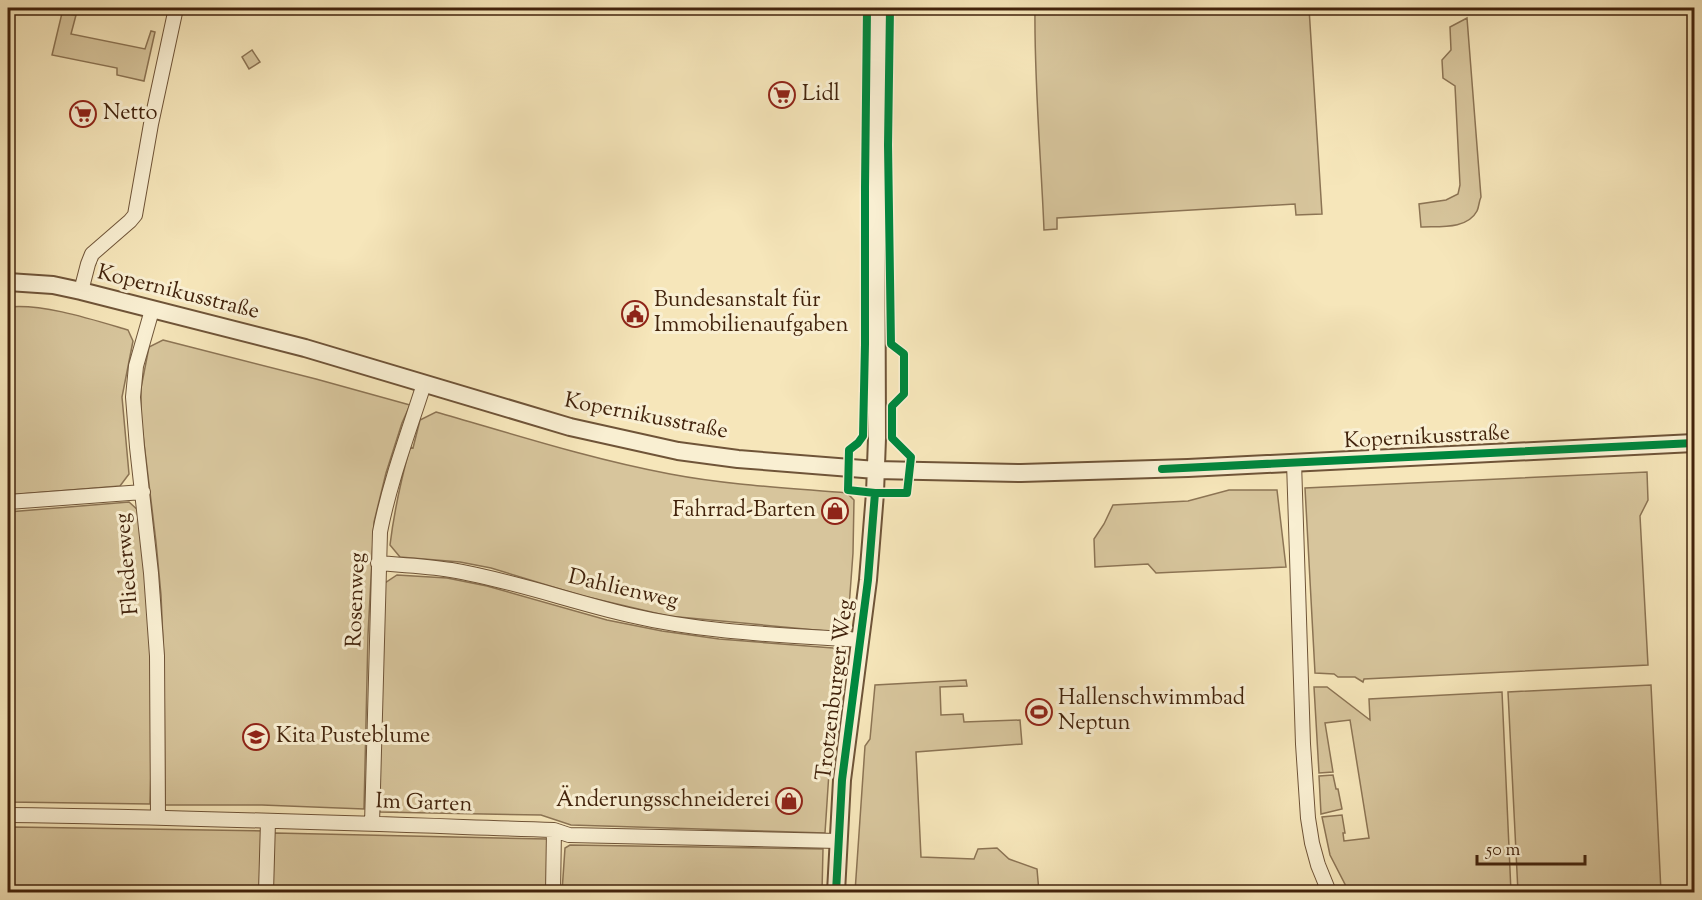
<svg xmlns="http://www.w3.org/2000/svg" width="1702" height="900" font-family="'Sorts Mill Goudy',serif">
<rect width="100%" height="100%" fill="#f6e6ba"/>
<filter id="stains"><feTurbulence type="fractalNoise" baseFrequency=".00333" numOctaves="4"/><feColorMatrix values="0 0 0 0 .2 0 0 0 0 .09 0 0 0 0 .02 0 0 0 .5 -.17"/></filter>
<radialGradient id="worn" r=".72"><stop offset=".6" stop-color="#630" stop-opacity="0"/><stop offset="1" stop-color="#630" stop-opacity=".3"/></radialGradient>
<path fill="#d7c59c" stroke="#8c7454" stroke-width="1.5" d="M1035 8H1309L1322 214 1296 215 1295 204 1057 218V229L1044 230C1041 156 1034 82 1035 8Z
M62 13 76 15 71 34 145 49 151 31 155 32 144 81 117 75V68L52 55Z
M1467 18 1481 197C1479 201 1479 207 1477 211 1467 230 1438 226 1421 227L1419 204 1446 200 1458 194 1460 185 1455 86 1443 78 1442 60 1451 50 1450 27Z
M252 50 260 62 249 69 242 57Z
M8 307C42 303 94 320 128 330L133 341 122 397 129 474 120 486 8 495Z
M163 340 316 379 410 405 402 423 386 473 374 522 368 635 364 809 262 805H165L164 664 161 595 156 542 141 418V388L149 347Z
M436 412C513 434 590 459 670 474 728 485 788 488 847 493L854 500 853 553 848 621 837 632 668 616 583 596 491 568 460 562 400 557 390 545C394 512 401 480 410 447L413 448 420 420Z
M1647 472 1648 500 1640 516 1648 665 1364 679 1363 682 1355 677H1338L1334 674 1315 673 1305 488Z
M1229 490H1277L1286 567 1156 573 1148 564 1095 567 1094 539 1104 524 1113 505 1188 501Z
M129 502 140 512 146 556 155 757 151 770 150 804 8 802V512Z
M397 575 447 578 487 586 607 620 662 631 719 639 833 648 843 658 830 757 825 833 571 825 541 815 380 812 379 643 385 583Z
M966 680 967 686 940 687 941 715 963 714 964 722 1020 720 1022 744 916 752 921 857 974 859 978 849 997 848 1009 859 1037 869 1039 892H855L865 746 870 739 875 685Z
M1651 685 1661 892H1518L1508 692Z
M1314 687H1327L1370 720 1369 699 1502 692 1511 892H1349L1330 855 1322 817 1342 815 1345 833H1343L1344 841 1369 838 1350 720 1325 723 1333 772 1319 773Z
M1333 775 1336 789H1338L1342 809 1321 814 1319 776Z
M13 827 266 831 263 892H12Z
M275 833 547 839V892H268L270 834Z
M570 845 823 849 822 892H562L565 848Z"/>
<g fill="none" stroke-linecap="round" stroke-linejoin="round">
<defs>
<path id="minor" d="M81 291 88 264 92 254 130 221 135 215 151 124 176 8
M152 310 136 366 133 397 137 447 151 573 157 656 158 817
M1294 462 1303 744 1308 818 1312 843 1318 865 1329 892
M8 502 143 492
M378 563C402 565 427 566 451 570 511 580 569 601 629 615 705 633 783 635 861 640
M8 815C190 817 372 824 554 830L569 835 838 841
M372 824 380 532C390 481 408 434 424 384
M266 892 268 821
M553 892 554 830"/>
<path id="tertiary" d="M8 282 53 285 81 291 305 348 570 427 678 451 738 459 876 470 1021 473 1188 468 1694 443
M836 892 842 780 868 580 875 493 877 438 876 139 878 8"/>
</defs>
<use href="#minor" stroke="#6f5438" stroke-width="16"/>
<use href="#tertiary" stroke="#6f5438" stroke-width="20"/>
<use href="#minor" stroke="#f9efd2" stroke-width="14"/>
<use href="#tertiary" stroke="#f9efd2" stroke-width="16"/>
<defs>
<path id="cycleway" d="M867 8 865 187V344L863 436 858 443 849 450 848 490 875 493H907L911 457 892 438V406L904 394V354L891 344 888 145 890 8
M1162 469 1694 443
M836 892 842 780 868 580 875 493"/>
</defs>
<use href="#cycleway" stroke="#f9efd2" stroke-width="11"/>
<use href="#cycleway" stroke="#00873e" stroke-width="8"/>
</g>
<defs>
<symbol id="supermarket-ring" viewBox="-11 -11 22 22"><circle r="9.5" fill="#f9efd2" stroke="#8f2418" stroke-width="1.5"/><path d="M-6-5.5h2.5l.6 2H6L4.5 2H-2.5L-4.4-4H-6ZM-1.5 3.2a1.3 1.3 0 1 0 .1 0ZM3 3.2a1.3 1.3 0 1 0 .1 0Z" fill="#8f2418"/></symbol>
<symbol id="civic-ring" viewBox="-11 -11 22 22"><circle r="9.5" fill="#f9efd2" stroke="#8f2418" stroke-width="1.5"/><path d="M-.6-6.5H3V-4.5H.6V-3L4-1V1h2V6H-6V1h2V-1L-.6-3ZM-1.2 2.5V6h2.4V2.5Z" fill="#8f2418"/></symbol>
<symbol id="shop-ring" viewBox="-11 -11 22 22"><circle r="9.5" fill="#f9efd2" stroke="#8f2418" stroke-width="1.5"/><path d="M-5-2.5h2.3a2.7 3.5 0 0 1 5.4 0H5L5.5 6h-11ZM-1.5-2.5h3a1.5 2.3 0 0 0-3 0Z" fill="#8f2418"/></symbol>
<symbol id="stadium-ring" viewBox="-11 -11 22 22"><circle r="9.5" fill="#f9efd2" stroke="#8f2418" stroke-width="1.5"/><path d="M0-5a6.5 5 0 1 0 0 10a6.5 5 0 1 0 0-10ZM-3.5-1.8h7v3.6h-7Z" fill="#8f2418"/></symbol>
<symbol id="school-ring" viewBox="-11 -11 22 22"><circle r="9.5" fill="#f9efd2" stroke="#8f2418" stroke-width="1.5"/><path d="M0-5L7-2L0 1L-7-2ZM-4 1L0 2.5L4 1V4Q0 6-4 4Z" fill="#8f2418"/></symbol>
</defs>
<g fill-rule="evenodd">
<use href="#supermarket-ring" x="767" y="80" width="30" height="30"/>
<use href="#supermarket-ring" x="68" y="99" width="30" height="30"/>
<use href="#civic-ring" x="620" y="299" width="30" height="30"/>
<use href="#shop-ring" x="820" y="496" width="30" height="30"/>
<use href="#stadium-ring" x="1024" y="697" width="30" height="30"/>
<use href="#school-ring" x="241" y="722" width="30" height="30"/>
<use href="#shop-ring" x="774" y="786" width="30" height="30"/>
</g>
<g text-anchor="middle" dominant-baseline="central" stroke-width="6" stroke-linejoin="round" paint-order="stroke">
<g font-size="22" fill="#42230c" stroke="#f9efd2" text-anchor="start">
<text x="802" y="95">Lidl</text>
<text x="103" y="114">Netto</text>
<text x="654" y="301">Bundesanstalt für<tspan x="654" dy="25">Immobilienaufgaben</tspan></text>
<text x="816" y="511" text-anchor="end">Fahrrad-Barten</text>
<text x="1058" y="699">Hallenschwimmbad<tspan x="1058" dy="25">Neptun</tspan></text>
<text x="276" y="737">Kita Pusteblume</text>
<text x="770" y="801" text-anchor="end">Änderungsschneiderei</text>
</g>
<g font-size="22" fill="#42230c" stroke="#f9efd2">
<text transform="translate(178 293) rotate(14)">Kopernikusstraße</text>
<text transform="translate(646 417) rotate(11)">Kopernikusstraße</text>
<text transform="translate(1427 438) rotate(-3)">Kopernikusstraße</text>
<text transform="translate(128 564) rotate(-95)">Fliederweg</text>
<text transform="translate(623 590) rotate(13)">Dahlienweg</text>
<text transform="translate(357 600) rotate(-88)">Rosenweg</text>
<text transform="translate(836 690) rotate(-83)">Trotzenburger Weg</text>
<text transform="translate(424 804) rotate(2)">Im Garten</text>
</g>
</g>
<rect width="1702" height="900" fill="none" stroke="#f6e6ba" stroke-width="30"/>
<rect x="9" y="9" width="1684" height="882" fill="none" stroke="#42230c" stroke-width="3"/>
<rect x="15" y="15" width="1672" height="870" fill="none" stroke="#42230c" stroke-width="1.5"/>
<path d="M1477 855v9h108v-9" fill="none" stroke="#42230c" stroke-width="3"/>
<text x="1486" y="855" font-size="18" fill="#42230c" stroke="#f9efd2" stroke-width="4.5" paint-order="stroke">50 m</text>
<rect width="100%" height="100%" filter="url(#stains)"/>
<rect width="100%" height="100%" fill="url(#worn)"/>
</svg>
